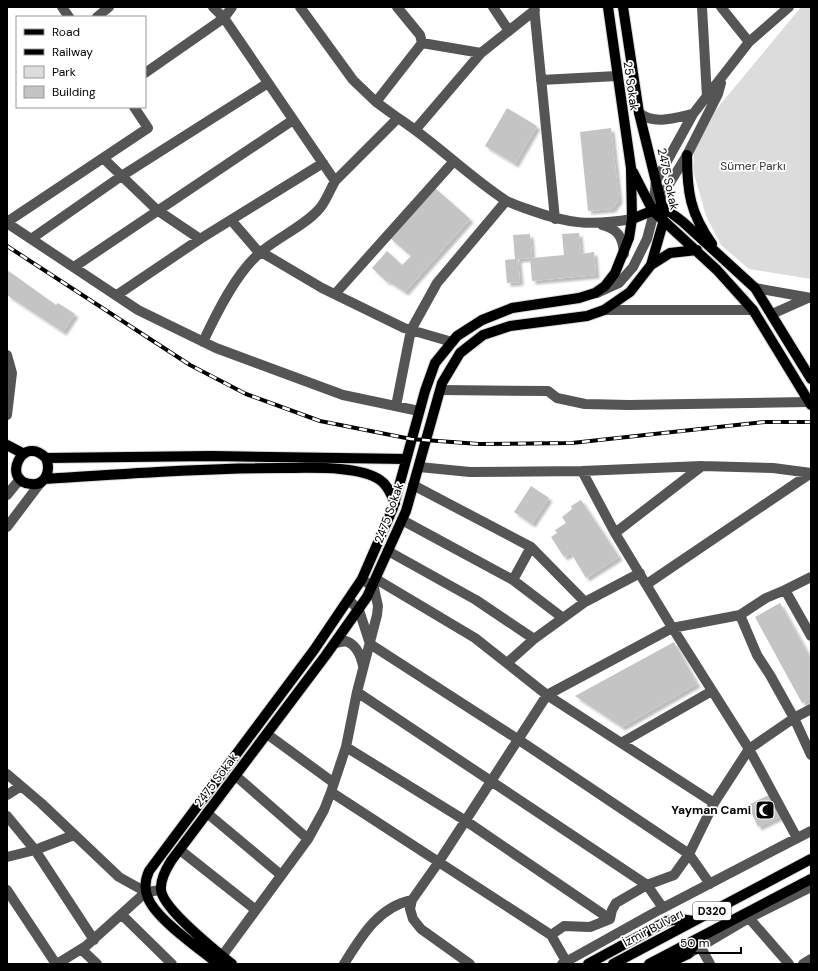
<svg xmlns="http://www.w3.org/2000/svg" width="818" height="971" font-family="'DM Sans',sans-serif">
<defs>
<filter id="shadow"><feDropShadow dx="3.5" dy="3.5" stdDeviation="1" flood-color="#0004"/></filter>
</defs>
<rect width="100%" height="100%" fill="#fff"/>
<path fill="#dcdcdc" d="M801 7H811V279L749 269 721 245 706 216 693 170 694 151 715 111Z"/>
<path fill="#c4c4c4" filter="url(#shadow)" d="M507 108 537 126 515 164 485 146Z
M611 128 619 200 612 209 588 211 580 132Z
M435 188 470 219 405 292 388 281 387 282 372 268 387 251 402 265 411 256 390 238Z
M579 233 581 254 594 252 596 275 532 281 530 258 518 259 520 282 507 283 505 260 515 259 513 235 530 234 532 258 564 255 562 234Z
M7 270 56 305 58 303 75 314 63 332 7 295Z
M531 486 549 498 532 524 514 512Z
M581 500 619 557 586 578 571 553 564 557 551 537 557 533 555 530 566 523 562 517 572 509 571 506Z
M780 603 811 659V698L802 703 755 617Z
M674 642 697 684 622 727 575 696Z
M773 793 783 815 758 827 748 805Z"/>
<g fill="none" stroke-linecap="round" stroke-linejoin="round">
<defs>
<path id="major" d="M687 155C687 192 690 213 712 244
M633 172 653 211 717 270 753 310 811 405
M662 206 683 222 755 288 811 379
M632 219 659 208
M651 265 670 253 697 250
M7 445 24 454
M46 458C51 470 46 486 31 484 1 482 22 433 46 458L212 456 406 459
M45 479C124 474 203 468 282 468 308 468 359 465 380 480 388 485 391 495 395 503
M218 964C200 949 156 919 148 898 144 889 145 880 149 871L314 650 362 579 393 508 425 391 435 363 457 336 482 320 512 308 579 298 595 293 605 286 615 273 629 238 632 219 631 168 608 7
M232 964C216 951 163 909 161 890 160 880 166 869 171 861L326 655 367 597 406 511 442 383 460 353 483 335 510 326 587 316 604 310 630 292 651 265 663 223 662 206 639 113 623 7
M588 964 667 921 680 919 694 921
M613 964 811 859
M649 964 811 879
M667 964 688 954 699 938"/>
</defs>
<use href="#major" stroke="#dbdbdb" stroke-width="12"/>
<path stroke="#555" stroke-width="10" d="M62 7 69 17
M213 7 224 18 232 7
M300 7 353 80 376 102 398 118
M493 7 509 31
M534 7 555 219
M702 7 707 97
M721 7 749 42
M97 17 109 7
M422 43 481 53
M145 73 224 18 335 181 398 118C435 142 467 175 505 200 512 204 522 207 530 210 569 224 591 226 632 219
M541 80 617 76
M376 102 422 43 420 35 397 7
M639 113C654 125 675 118 693 114
M416 129 481 53 535 10
M103 158 157 210 200 239
M660 199 687 155 718 94 721 83
M231 220 256 249 322 288 404 328 452 342
M7 222 148 128 134 107
M7 223 138 310 216 348 343 395 419 411
M602 225C618 229 623 237 624 254
M31 239 120 177 268 83
M74 267 293 120
M755 288 811 298
M597 293 619 283 633 267 647 239 652 220 656 181 693 114 749 42 789 7
M335 294 454 161
M117 295 200 239 323 163
M604 310H753
M772 314 808 298
M203 342C216 314 237 271 261 252 278 237 305 226 320 208 326 201 330 190 335 181
M7 355 12 373 7 415
M441 390 548 391 557 398 585 404 629 405 809 402
M396 406 411 330 437 283 506 201
M419 467 470 472 582 471 702 466 773 468 811 473
M582 471 615 533 670 624 749 749 797 838
M413 485 531 547 585 602
M7 495 20 479
M402 520 513 580 563 618
M7 527 41 482
M615 533 702 466
M388 551 476 600 534 639
M376 579 475 638 547 695 714 803
M513 580 531 547
M647 584 811 473
M785 590 811 577
M349 600 359 610 370 644 519 740 689 854 710 884
M740 615 757 655 770 675 794 718 811 755
M335 643 346 641C357 645 361 656 363 666
M507 663 534 639 585 602 640 573
M357 692 647 885 663 908
M267 734 334 783
M621 743 712 691
M346 747 466 821 610 919
M7 774 41 803 119 877 146 892 161 890
M236 776 308 839
M331 792 551 935 566 961
M7 795 21 786
M207 813 281 875
M7 816 35 850 94 940
M180 850 256 910
M7 857 35 850 74 835
M7 890 56 964
M122 915 172 964
M749 918 789 964
M551 935 564 926 590 927 610 919 612 910 616 903 647 885 674 875 689 854 714 803 749 749 794 718 811 709
M700 946 710 964
M81 949 97 964
M688 954 749 918 811 887
M222 956 308 839 324 810 331 792 346 747 357 692 377 615 378 606 374 588 362 579
M57 964 86 946 146 892
M344 964C361 937 378 907 412 900
M470 964 421 929 413 919 410 909 412 900 438 863 547 695 672 628 740 615 766 598 785 590 811 636
M562 964 659 910 811 831
M803 964 811 959"/>
<use href="#major" stroke="#000" stroke-width="10"/>
<defs>
<path id="rail" d="M7 246 190 365 246 394 320 421 411 439 479 444 572 443 765 422H811"/>
</defs>
<use href="#rail" stroke="#000" stroke-width="4"/>
<use href="#rail" stroke="#fff" stroke-width="2.5" stroke-dasharray="8" stroke-linecap="butt"/>
</g>
<defs>
<symbol id="mosque-square" viewBox="-11 -11 22 22"><rect x="-9" y="-9" width="18" height="18" rx="4" fill="#000" stroke="#fff"/><path d="M3.5-4.9A6 6 0 1 0 3.5 4.9A5 5 0 1 1 3.5-4.9Z" fill="#fff"/></symbol>
</defs>
<g fill-rule="evenodd">
<use href="#mosque-square" x="754" y="799" width="22" height="22"/>
</g>
<g text-anchor="middle" dominant-baseline="central" stroke-width="3.5" stroke-linejoin="round" paint-order="stroke">
<rect fill="#fff" stroke="#4c4c4c" stroke-width="1" x="693" y="902" width="38" height="18" rx="3"/>
<g font-size="11" font-weight="bold" fill="#000">
<text x="712" y="911">D320</text>
</g>
<g font-size="12" fill="#000" stroke="#fff">
<text transform="translate(631 86) rotate(82)">25 Sokak</text>
<text transform="translate(668 179) rotate(78)">2475 Sokak</text>
<text transform="translate(389 513) rotate(-70)">2475 Sokak</text>
<text transform="translate(216 780) rotate(-53)">2475 Sokak</text>
<text transform="translate(653 928) rotate(-28)">İzmir Bulvarı</text>
</g>
<g font-size="12" fill="#333" stroke="#fff">
<text x="753" y="166">Sümer Parkı</text>
</g>
<g font-size="12" font-weight="bold" fill="#000" stroke="#fff" text-anchor="end">
<text x="751" y="810">Yayman Cami</text>
</g>
</g>
<rect width="818" height="971" fill="none" stroke="#000000" stroke-width="16"/>
<rect x="16" y="16" width="130" height="92" fill="#ffffff" stroke="#999999"/>
<rect x="24" y="29" width="20" height="6" fill="#000000" stroke="#999999"/>
<text x="52" y="36" font-size="12" fill="#000000">Road</text>
<rect x="24" y="49" width="20" height="6" fill="#000000" stroke="#999999"/>
<text x="52" y="56" font-size="12" fill="#000000">Railway</text>
<rect x="24" y="66" width="20" height="12" fill="#dcdcdc" stroke="#999999"/>
<text x="52" y="76" font-size="12" fill="#000000">Park</text>
<rect x="24" y="86" width="20" height="12" fill="#c4c4c4" stroke="#999999"/>
<text x="52" y="96" font-size="12" fill="#000000">Building</text>
<path d="M674 947v6h67v-6" fill="none" stroke="#000000" stroke-width="2"/>
<text x="680" y="947" font-size="12" fill="#000000" stroke="#ffffff" stroke-width="3" paint-order="stroke">50 m</text>
</svg>
